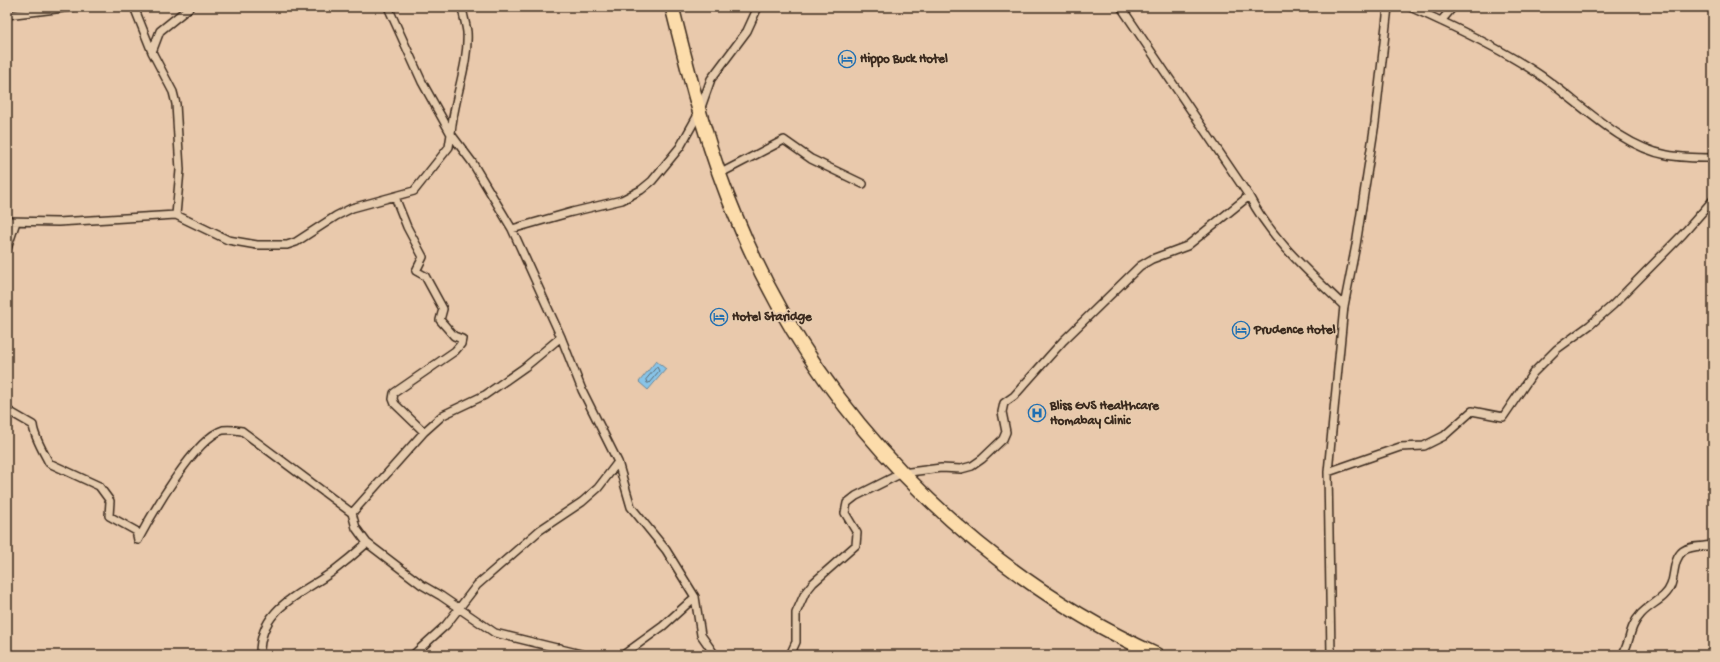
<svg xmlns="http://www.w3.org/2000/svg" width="1720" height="662" font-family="'Gochi Hand',sans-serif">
<rect width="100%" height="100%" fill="#e9c9ac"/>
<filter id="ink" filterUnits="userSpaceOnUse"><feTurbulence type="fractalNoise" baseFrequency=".025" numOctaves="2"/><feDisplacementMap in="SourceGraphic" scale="8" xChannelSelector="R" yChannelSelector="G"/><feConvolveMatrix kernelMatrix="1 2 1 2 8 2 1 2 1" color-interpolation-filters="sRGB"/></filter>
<g filter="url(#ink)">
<path fill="#dfba9f" d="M1039 402 1049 415 1037 423 1034 419 1032 420 1026 411Z"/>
<path fill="#88c4e8" stroke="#698697" d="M656 361 666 369 648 390 639 382Z"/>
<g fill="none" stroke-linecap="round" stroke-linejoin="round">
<path stroke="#5a686f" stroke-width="1" d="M657 367 659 371 649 383H647L646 380Z"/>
<defs>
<path id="street" d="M134 7 152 52
M462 7C463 15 466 24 467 32 469 66 453 100 451 134L472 162 512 229 561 337 582 390 618 462 631 507 666 550 695 597 701 635 715 655
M1121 7 1249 196C1272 240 1309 272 1344 306
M1410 7C1453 26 1498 47 1537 73 1578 100 1618 146 1667 155 1682 158 1698 158 1713 158
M7 15 72 7
M1441 21 1453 7
M719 174 784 140 811 159 863 184
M395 197 407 227 423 257 416 271 425 276 443 309 440 320 454 336 462 339 461 344 455 351 394 393 393 399 395 404 424 432
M176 215 180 170 176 104 173 92 152 52 160 31 190 7
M7 221 58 222 176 215 228 240 257 245H287L296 242 336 216 352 208 414 191 449 147 451 134 422 82 388 7
M512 229 572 212 622 200 641 190 652 181 680 147 699 113 711 79 747 31 758 7
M7 249 16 222
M561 337 525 367 485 395 443 415 424 432 352 513 356 528 367 543 422 585 441 596 495 633 585 655
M7 410 33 425C34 437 43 451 49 463L99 486 110 501 109 516 136 531 138 540
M1328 472 1400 447 1424 446 1444 436 1472 411 1503 417 1533 373 1557 349 1590 325 1613 305 1683 234 1713 200
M138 540C152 514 195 438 223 430 230 429 236 430 242 431L352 513
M260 655C259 608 300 595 332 572 344 563 356 553 367 543
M413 655 446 625 477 585 540 530 582 502 598 488 618 462
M549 655 560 648
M623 655 663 626 695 597
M790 655 796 642V613L805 593 813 583 856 545 857 533 845 513 847 503 856 496 902 473 941 468 961 469 972 466 982 459 1003 439 1006 432 1002 412 1004 403 1014 396 1063 341 1140 266 1152 259 1187 246 1249 196
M1331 655 1328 472 1344 306 1356 245 1375 123 1388 7
M1622 655C1631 642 1628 628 1641 614 1651 603 1666 599 1671 585 1675 574 1673 559 1683 551 1691 545 1704 547 1713 545"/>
<path id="highway" d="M672 7C690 78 707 149 736 217 815 410 968 568 1157 655"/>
</defs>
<use href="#street" stroke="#3b2a1e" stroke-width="10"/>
<use href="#highway" stroke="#3b2a1e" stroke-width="16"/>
<use href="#street" stroke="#e6cbad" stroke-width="7"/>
<use href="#highway" stroke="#fcdcab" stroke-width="13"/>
</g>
</g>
<defs>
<symbol id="hotel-ring" viewBox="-11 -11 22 22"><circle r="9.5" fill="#e6cbad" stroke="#1f6fb2" stroke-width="1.5"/><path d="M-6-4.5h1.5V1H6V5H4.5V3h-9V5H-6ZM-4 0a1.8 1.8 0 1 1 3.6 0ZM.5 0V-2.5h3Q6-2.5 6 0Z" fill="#1f6fb2"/></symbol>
<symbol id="hospital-ring" viewBox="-11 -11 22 22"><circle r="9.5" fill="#e6cbad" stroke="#1f6fb2" stroke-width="1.5"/><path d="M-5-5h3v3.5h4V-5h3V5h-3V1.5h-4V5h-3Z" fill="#1f6fb2"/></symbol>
</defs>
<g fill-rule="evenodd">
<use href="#hotel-ring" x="837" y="49" width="20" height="20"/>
<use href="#hotel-ring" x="709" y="307" width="20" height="20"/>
<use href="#hotel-ring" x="1231" y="320" width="20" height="20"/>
<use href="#hospital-ring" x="1027" y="403" width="20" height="20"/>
</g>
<g text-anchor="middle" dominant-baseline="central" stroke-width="4" stroke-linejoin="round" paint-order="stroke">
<g font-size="13" font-weight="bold" fill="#3b2a1e" stroke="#e6cbad" text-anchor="start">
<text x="860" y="59">Hippo Buck Hotel</text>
<text x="732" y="317">Hotel Staridge</text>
<text x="1254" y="330">Prudence Hotel</text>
<text x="1050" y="406">Bliss GVS Healthcare<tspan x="1050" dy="15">Homabay Clinic</tspan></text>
</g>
</g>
<rect width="1720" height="662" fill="none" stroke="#e6cbad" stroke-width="24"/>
<rect x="12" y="12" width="1696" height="638" fill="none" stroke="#3b2a1e" stroke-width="1.5" filter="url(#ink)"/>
</svg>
